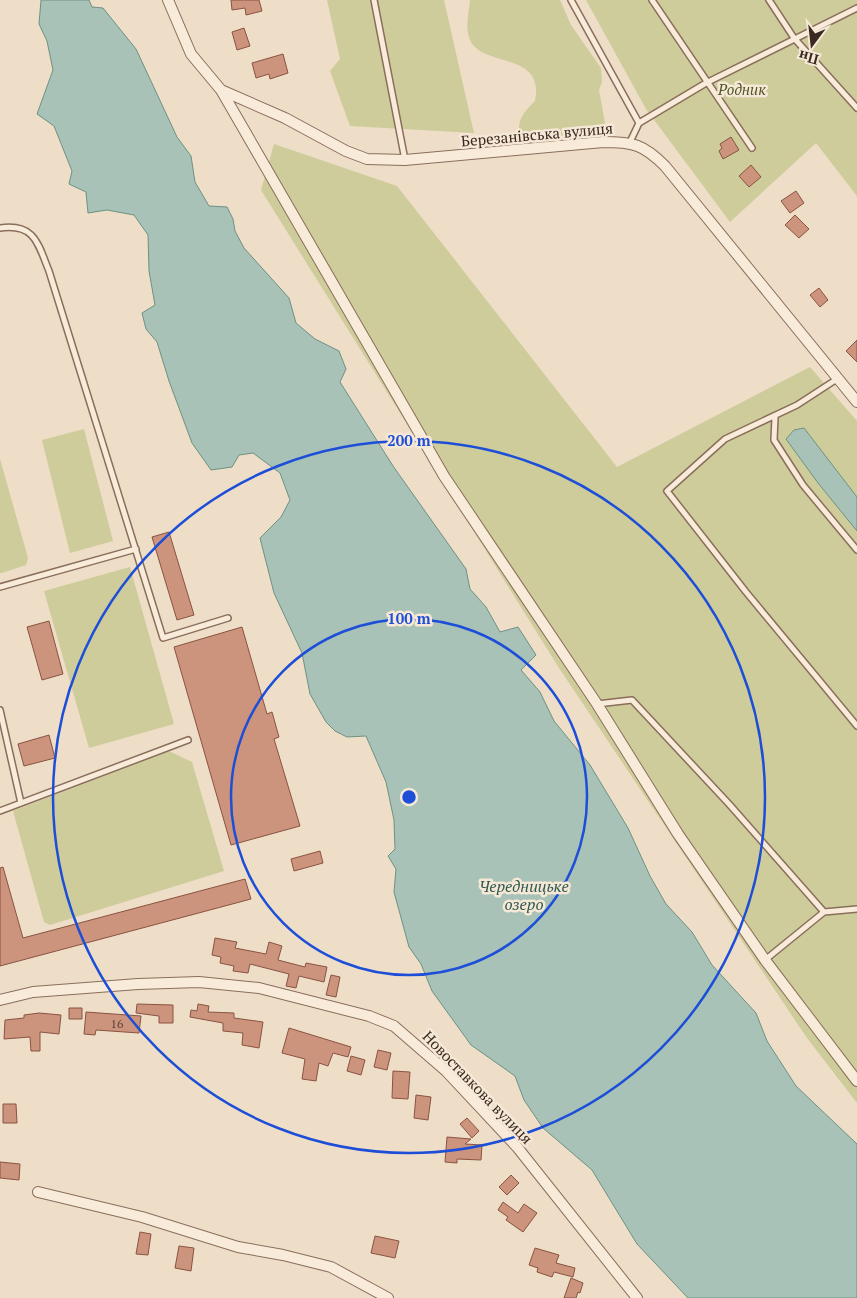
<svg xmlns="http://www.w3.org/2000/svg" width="857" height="1298" font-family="'PT Serif',serif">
<rect width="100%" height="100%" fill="#eeddc7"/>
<path fill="#cdcc9a" d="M327 0H444L474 133 350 126 330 71 340 59Z
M470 0H560L571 25 601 68 602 82 599 90 605 123 600 130C579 133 538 144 520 135 516 120 525 111 535 101 545 52 485 67 471 42 464 29 469 14 470 0Z
M586 0H857V196L816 143 730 222 646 109Z
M274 144 397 186 617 467 810 367 857 421V1103L807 1038 559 668 261 190Z
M84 429 113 541 70 553 42 440Z
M0 459 28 558 26 565 2 573H0Z
M130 567 174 724 89 748 44 591Z
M169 751 192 762 224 871 50 925 44 922 13 811Z"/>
<path fill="#a8c2b7" stroke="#6e9183" d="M41 0H89L92 7 103 8 136 49 177 137 191 156 195 182 209 206 227 207 233 219 235 231 244 248 289 298 296 323 315 339 339 351 346 369 340 382 393 466 466 569 470 589 486 607 500 632 518 627 536 655 521 670 540 692 554 721 590 765 628 828 650 876 666 904 692 932 712 965 756 1013 767 1041 796 1086 857 1144V1298H688L637 1244 592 1170 543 1128 524 1100 515 1076 471 1045 432 991 421 964 409 947 394 892 396 869 388 856 395 849 394 820 386 782 366 736 347 737 335 731 326 722 310 694 302 653 274 593 260 538 281 517 290 500 280 473 253 453 239 455 232 467 211 470 192 443 169 381 157 342 146 329 142 313 155 305 149 271 148 235 134 215 107 210 88 213 86 192 69 184 72 171 54 126 37 114 53 70 47 41 39 24Z
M804 428 857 497V531L818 483 786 439 794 430Z"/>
<path fill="#cc937d" stroke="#895442" d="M231 0H259L262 11 246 15 245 8 232 10Z
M244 28 250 46 237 50 232 32Z
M283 54 288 73 270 79 269 74 256 78 252 63Z
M731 137 739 150 723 159 719 151 722 148 720 144Z
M751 165 761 177 749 187 739 176Z
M796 191 804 203 790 213 781 201Z
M795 215 809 229 799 238 785 225Z
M819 288 828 300 820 307 810 295Z
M857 340V362L846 351Z
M169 532 194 615 177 620 152 537Z
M49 621 63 674 42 680 27 627Z
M242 627 267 714 272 712 279 737 274 739 300 826 231 845 174 647Z
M49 735 55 758 24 766 18 744Z
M320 851 323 863 294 871 291 859Z
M3 867 23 938 245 879 251 899 0 966V868Z
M215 938 237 942 235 948 266 954 269 942 282 946 278 960 305 967 306 963 327 967 324 982 299 976 296 988 286 986 289 974 250 964 248 973 233 971 234 966 220 963 221 957 212 955Z
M331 975 340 977 336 997 326 995Z
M137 1004 173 1005V1023H159V1016L136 1013Z
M198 1004 209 1006 208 1012 234 1013V1018L263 1022 259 1048 242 1045 243 1033 223 1031V1023L190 1017 191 1010 197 1011Z
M69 1008H82V1019H69Z
M86 1012 141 1016 139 1033 96 1030 95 1035 84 1034Z
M39 1013 61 1015 59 1034 40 1032V1051H31L30 1037 4 1039 5 1020 24 1018V1015Z
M289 1028 351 1047 348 1057 333 1053 328 1066 319 1063 316 1081 302 1079 305 1059 282 1053Z
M378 1050 391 1053 387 1070 374 1067Z
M351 1056 365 1060 361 1075 347 1071Z
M393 1071 410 1072 408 1099 392 1098Z
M416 1095 431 1097 428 1120 414 1118Z
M3 1104H16L17 1123H3Z
M467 1118 479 1131 472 1138 460 1124Z
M447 1137 471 1139 465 1144 482 1145 481 1160 457 1159V1163L445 1162Z
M0 1162 20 1164 19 1180 0 1178Z
M511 1175 519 1183 507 1195 499 1187Z
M503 1202 518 1213 524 1204 537 1213 523 1232 506 1220 508 1217 498 1210Z
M140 1232 151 1234 148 1255 136 1254Z
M375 1236 399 1241 395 1258 371 1253Z
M179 1246 194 1248 191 1271 175 1268Z
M535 1248 559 1255 556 1263 575 1268 573 1277 554 1272 552 1277 537 1272 538 1268 529 1265Z
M571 1278 583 1283 580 1293 578 1292 576 1298H564Z"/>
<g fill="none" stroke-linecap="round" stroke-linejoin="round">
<defs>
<path id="service" d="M374 0 405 160
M571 0 639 123
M652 0 752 148
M769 0 794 38 857 108
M630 142 639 123 706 83 857 8
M0 228C35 223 38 244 49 271L163 638 228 618
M837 379 797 405 725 439 667 491 746 592 857 726
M775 417 774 440 803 485 857 550
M0 587 136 549
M597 704 632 700 729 804 824 912 857 909
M0 710 21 803
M0 811 188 740
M765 960 824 912"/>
<path id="minor" d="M168 0 191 54 221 90 285 118 346 151 367 159 405 160 603 142C633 142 643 144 665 166L857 402
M221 90 444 476 597 704 678 834 765 960 857 1081
M0 1000 33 992 138 984 199 982 259 988 369 1016 394 1026 446 1071 517 1147 637 1298
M38 1192 142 1217 238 1247 283 1255 331 1267 388 1298"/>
</defs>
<use href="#service" stroke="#8a6e5c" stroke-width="8"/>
<use href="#minor" stroke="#8a6e5c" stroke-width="12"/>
<use href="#service" stroke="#f9ebda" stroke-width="5"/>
<use href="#minor" stroke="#f9ebda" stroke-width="10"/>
</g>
<g fill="none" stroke="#1d4ed8" stroke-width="2.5">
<circle cx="409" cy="797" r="178"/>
<circle cx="409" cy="797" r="356"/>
</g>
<g text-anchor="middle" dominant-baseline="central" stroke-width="5" stroke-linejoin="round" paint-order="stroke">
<g font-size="12" fill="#5e4437">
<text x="117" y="1023">16</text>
</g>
<g font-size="15" font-style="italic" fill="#515726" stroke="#f6e8d6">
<text x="742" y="89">Родник</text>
</g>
<g font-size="15" fill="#3a2920" stroke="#f6e8d6">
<text transform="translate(537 134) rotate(-5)">Березанівська вулиця</text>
<text transform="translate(478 1087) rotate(46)">Новоставкова вулиця</text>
</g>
<g font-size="16" font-style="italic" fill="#2f5a51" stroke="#f6e8d6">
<text x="524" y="886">Чередницьке<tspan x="524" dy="18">озеро</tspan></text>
</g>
</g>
<circle cx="409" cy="797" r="8" fill="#1d4ed8" stroke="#f6e8d6" stroke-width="2.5"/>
<g font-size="15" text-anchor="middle" font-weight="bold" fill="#1d4ed8" stroke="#f6e8d6" stroke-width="5" stroke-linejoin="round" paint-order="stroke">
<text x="409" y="446">200 m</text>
<text x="409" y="624">100 m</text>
</g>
<g transform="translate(812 45) rotate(195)" stroke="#f6e8d6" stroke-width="4" paint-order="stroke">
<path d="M0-4L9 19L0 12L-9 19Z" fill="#3a2920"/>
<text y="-8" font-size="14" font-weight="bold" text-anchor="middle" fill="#3a2920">Пн</text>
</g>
</svg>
